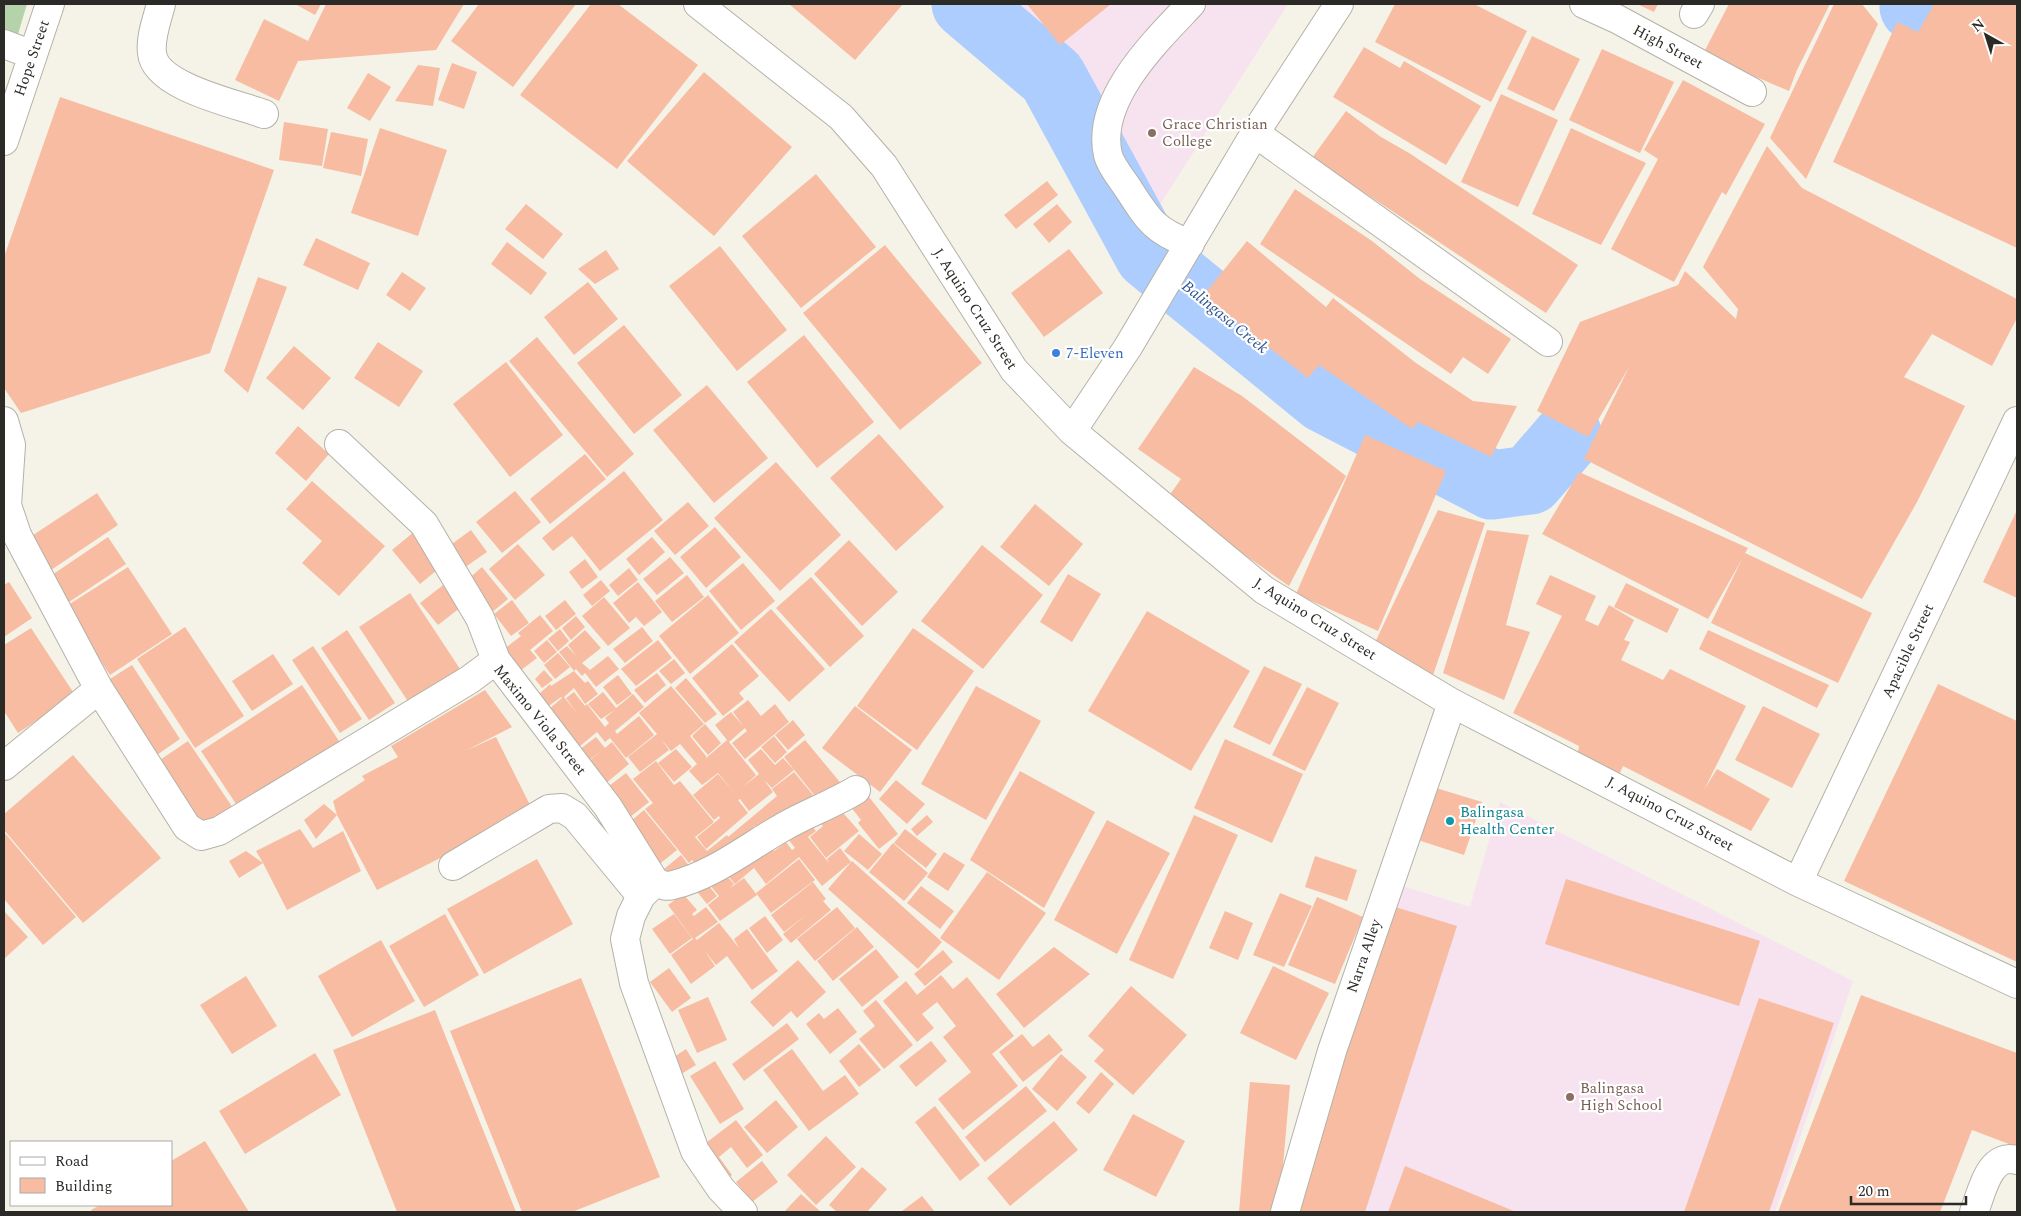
<svg xmlns="http://www.w3.org/2000/svg" width="2021" height="1216" font-family="Spectral,serif">
<rect width="100%" height="100%" fill="#f5f3e8"/>
<path fill="#f7e2f0" d="M991 4H1288L1152 217 1044 48Z
M1500 802 1853 981 1775 1212H1292L1392 883 1470 907Z"/>
<path fill="#b4d3aa" d="M4 4H27L16 41 4 37Z"/>
<g fill="none" stroke-linecap="round" stroke-linejoin="round">
<path stroke="#accdfe" stroke-width="69" d="M966 4 1052 77 1149 255 1324 398 1492 485 1530 480 1568 436
M1914 7 1916 4"/>
</g>
<path fill="#f7bca1" d="M295 4H321L315 15Z
M326 4H464L436 50 298 61 279 101 235 80 264 19 308 41Z
M479 4H576L513 87 451 41Z
M591 4H618L698 65 617 169 520 95Z
M789 4H903L855 60Z
M1027 4H1111L1060 45Z
M1395 4H1474L1527 31 1491 102 1375 42Z
M1637 4H1658L1654 12Z
M1729 4H1830L1797 70 1789 91 1703 54Z
M1834 4H1862L1878 24 1806 179 1770 138Z
M1934 4H2017V248L1833 162 1897 22 1918 32Z
M1532 36 1580 59 1554 111 1507 89Z
M1364 47 1400 68 1404 61 1481 106 1446 165 1333 97Z
M1602 49 1674 82 1640 153 1569 120Z
M452 63 477 72 464 109 438 100Z
M418 65 440 68 433 106 395 101Z
M704 72 792 147 714 236 627 161Z
M368 73 391 87 370 121 347 108Z
M1683 80 1765 124 1726 195 1722 192 1674 282 1611 249 1658 159 1644 150Z
M1501 94 1558 120 1518 207 1461 182Z
M60 97 274 170 210 353 21 413 4 388V257Z
M1346 111 1381 137 1409 153 1578 265 1546 313 1312 158Z
M284 122 328 129 322 166 279 160Z
M380 128 447 150 418 236 351 213Z
M1571 128 1646 163 1601 245 1532 214Z
M331 132 368 139 361 176 323 168Z
M1767 146 1802 188 2017 299V318L1992 366 1932 334 1904 377 1965 406 1917 502 1862 599 1584 459 1629 367 1588 437 1537 411 1580 322 1678 285 1685 271 1736 319 1738 309 1703 267Z
M816 174 876 247 801 308 742 236Z
M1047 181 1058 195 1016 229 1004 215Z
M1295 189 1372 241 1420 279 1511 339 1488 374 1463 357 1451 374 1260 244Z
M526 204 563 234 543 259 505 229Z
M1057 204 1072 222 1049 243 1033 224Z
M316 238 370 263 358 290 303 265Z
M1247 241 1326 307 1333 298 1416 363 1473 401 1517 406 1491 457 1418 422 1412 429 1319 365 1308 378 1203 296Z
M507 242 547 273 531 295 491 264Z
M885 245 982 363 900 430 803 313Z
M720 246 787 330 737 371 669 286Z
M1069 249 1103 293 1044 337 1011 293Z
M606 250 619 269 595 284 578 269Z
M402 272 426 288 410 311 386 295Z
M258 277 287 287 248 393 224 371Z
M588 282 618 319 574 355 544 317Z
M624 325 682 395 634 434 577 363Z
M804 335 874 422 817 468 747 382Z
M537 337 634 454 607 477 509 361Z
M378 342 423 371 399 407 354 378Z
M294 346 331 378 303 410 266 378Z
M506 362 563 435 510 477 453 404Z
M1194 367 1242 396 1346 476 1289 586 1166 500 1181 479 1138 449Z
M707 385 768 458 714 503 653 430Z
M298 426 329 454 306 481 275 453Z
M879 434 944 507 896 551 830 478Z
M1365 435 1446 471 1378 631 1296 594Z
M585 454 606 479 550 524 530 499Z
M776 462 841 535 780 591 714 518Z
M624 471 663 520 600 571 572 536 553 551 542 538Z
M1579 472 1748 548 1745 553 1872 613 1838 683 1711 623 1742 559 1708 619 1542 534Z
M312 481 385 546 339 596 302 563 322 541 286 509Z
M515 491 541 522 502 553 476 522Z
M97 493 118 525 51 570 30 537Z
M688 502 709 526 675 555 654 531Z
M1035 504 1083 544 1049 586 1000 547Z
M1438 510 1485 523 1431 681 1370 653Z
M2017 510V598L1983 582Z
M715 527 741 557 706 588 680 557Z
M471 530 487 552 461 570 445 549Z
M1487 530 1529 535 1506 625 1530 632 1504 700 1443 673Z
M415 531 442 566 420 584 392 550Z
M108 537 126 564 66 604 49 577Z
M652 537 665 552 639 575 626 559Z
M849 540 898 592 862 626 814 574Z
M518 544 545 575 515 600 489 569Z
M982 545 1043 595 983 669 921 621Z
M670 557 684 573 657 595 643 579Z
M585 559 598 577 582 589 569 572Z
M743 563 775 601 741 630 709 591Z
M128 567 172 634 110 675 65 607Z
M482 567 508 599 491 613 466 581Z
M629 568 638 580 618 596 609 585Z
M1068 574 1101 594 1072 642 1040 622Z
M687 575 704 597 672 622 655 601Z
M1550 575 1596 596 1585 620 1598 626 1609 605 1634 620 1624 640 1630 642 1621 660 1663 680 1670 669 1746 706 1704 790 1717 769 1770 799 1751 831 1623 766 1619 775 1577 756 1579 746 1513 713 1562 616 1536 604Z
M811 577 864 636 830 667 776 608Z
M601 580 610 591 592 606 583 595Z
M9 582 32 618 4 637V585Z
M447 582 465 604 438 625 420 603Z
M638 582 662 612 644 626 636 617 629 623 613 603Z
M1626 583 1679 609 1667 633 1614 607Z
M410 593 462 672 411 706 359 627Z
M708 595 739 633 690 674 659 636Z
M604 597 630 628 608 646 582 616Z
M512 600 529 623 511 636 494 614Z
M565 600 576 614 556 630 545 616Z
M771 609 825 669 789 702 734 642Z
M1147 611 1250 671 1191 771 1088 711Z
M540 615 553 631 530 650 537 658 512 677 495 656 521 636 518 633Z
M576 616 585 627 571 640 562 628Z
M185 627 244 716 195 748 137 659Z
M642 627 653 641 625 663 613 649Z
M31 628 75 695 18 733 4 711V645Z
M913 628 974 671 917 750 857 706Z
M560 629 569 641 558 651 548 639Z
M347 630 395 703 369 720 321 648Z
M585 630 601 648 582 663 590 670 608 656 619 669 596 687 585 673 582 676 576 669 574 671 559 652 567 646 577 657 568 645Z
M1708 630 1829 685 1817 708 1699 649Z
M547 640 557 652 544 663 534 651Z
M658 640 672 658 636 686 621 669Z
M732 644 759 676 739 693 744 699 723 716 692 678Z
M313 646 362 719 340 733 292 660Z
M558 653 570 667 555 679 544 665Z
M273 654 293 684 252 711 232 681Z
M674 659 685 673 671 684 659 671Z
M132 665 180 739 151 759 102 684Z
M1264 666 1302 684 1270 745 1233 727Z
M544 670 553 680 542 688 535 679Z
M574 671 585 683 588 681 598 694 585 704 574 688 564 697 577 713 566 698 574 692 585 706 587 704 605 727 609 723 605 718 615 710 601 719 588 704 603 692 616 708 633 694 644 707 615 731 617 734 639 716 654 735 626 758 610 738 605 742 597 732 574 751 542 715 562 698 561 697 550 705 541 714 539 694 550 684 551 686Z
M657 673 666 685 645 703 634 690Z
M618 675 632 694 617 705 603 687Z
M686 678 717 714 705 723 675 688Z
M1938 684 2017 721V962L1844 881Z
M302 685 341 744 240 810 201 751Z
M671 686 704 724 690 736 706 756V758L727 740 715 725 731 712 745 728 729 742 756 775 744 786 759 774 748 760 761 749 775 765 783 758 794 770 772 788 764 780 773 792 749 811 740 799 738 800 748 813 706 849 697 837 720 818 719 816 714 820 693 795 718 774 735 793 718 773 702 785 689 771 697 764 680 744 671 751 661 739 669 750 640 772 628 757 657 734 639 713Z
M976 686 1041 721 986 820 921 784Z
M1307 687 1339 703 1305 771 1272 755Z
M485 690 512 727 465 751 496 737 533 811 377 890 337 815 316 839 304 820 324 804 337 815 333 801 365 780 362 776 398 757 391 746Z
M748 700 761 716 775 704 789 722 745 759 732 743 747 731 733 712Z
M855 706 912 750 880 792 822 748Z
M1763 706 1820 734 1792 788 1735 760Z
M793 720 805 735 788 750 775 735Z
M705 724 721 743 708 755 692 736Z
M774 736 787 752 775 763 761 747Z
M596 737 605 748 583 765 575 753Z
M1225 739 1303 774 1272 843 1194 808Z
M805 740 844 787 822 805 784 757Z
M188 741 233 808 198 831 154 764Z
M612 742 629 764 599 789 582 767Z
M676 749 692 767 674 782 658 763Z
M73 755 161 858 83 923 4 830V814Z
M656 761 674 785 680 781 714 822 695 837 707 851 727 835 728 837 777 796 772 789 794 772 813 795 762 835 755 826 703 873 692 860 689 863 645 809 653 803 633 779Z
M1020 771 1095 812 1044 908 970 860Z
M626 773 649 802 625 821 601 792Z
M896 780 925 804 907 824 879 799Z
M1436 788 1482 802 1464 855 1418 840Z
M866 793 898 834 879 849 858 823 861 820 850 806Z
M837 806 859 831 826 858 810 837 823 826 821 824Z
M644 810 677 850 657 866 625 826Z
M927 815 933 822 917 836 911 829Z
M1194 815 1238 835 1173 979 1129 960Z
M806 818 816 831 808 837 829 863 827 859 840 848 851 862 822 886 799 857 766 884 754 868 735 884 725 872 768 843 774 851 786 842 792 850 795 848 785 835Z
M1107 820 1170 853 1117 954 1054 920Z
M300 829 313 848 343 831 361 871 287 910 263 863 239 878 229 861 246 851 263 863 256 851Z
M905 829 937 854 926 868 894 843Z
M4 832 76 917 43 945 4 899Z
M859 834 882 854 868 870 844 851Z
M893 843 928 873 904 901 869 872Z
M944 852 965 865 948 891 927 877Z
M681 855 690 867 667 886 658 874Z
M1315 856 1357 870 1347 901 1305 887Z
M537 859 573 924 484 974 447 909Z
M799 859 815 880 771 913 756 893Z
M852 861 942 942 918 969 828 889Z
M723 872 734 884 730 888 744 878 757 895 720 921 708 905 719 896 709 884Z
M987 872 1046 913 999 980 940 938Z
M1566 879 1760 941 1739 1006 1545 944Z
M704 880 717 896 707 904 694 888Z
M813 882 826 899 823 901 831 910 791 943 783 934 806 915 784 932 771 915Z
M921 886 954 911 940 929 907 903Z
M1280 893 1312 906 1284 967 1253 955Z
M683 894 697 910 692 914 694 916 706 907 718 922 695 938 697 940 719 923 739 948 734 939 747 929 778 971 752 990 727 956 716 965 704 950 715 966 691 984 671 955 693 939 668 905Z
M1317 897 1363 917 1335 984 1288 965Z
M1392 906 1457 926 1365 1212H1294Z
M837 907 855 928 815 961 797 939Z
M4 911 28 937 4 959Z
M1225 911 1253 923 1238 960 1209 948Z
M445 914 479 975 424 1007 389 946Z
M674 914 692 938 670 954 652 929Z
M765 916 783 940 767 953 749 928Z
M857 927 874 947 833 981 817 961Z
M381 940 415 1001 352 1037 318 976Z
M1054 947 1090 974 1024 1028 996 994Z
M876 949 899 977 862 1007 839 979Z
M943 950 953 962 925 986 914 974Z
M798 960 826 992 797 1018 791 1011 773 1027 750 1002Z
M1273 966 1329 993 1296 1060 1240 1033Z
M669 968 691 998 672 1012 650 982Z
M941 975 953 989 967 977 1014 1036 992 1054 1018 1086 963 1130 938 1099 971 1072 943 1037 956 1026 937 1002 922 1014 934 1028 917 1042 883 1001 906 981 917 995Z
M246 976 277 1026 232 1054 200 1005Z
M581 978 660 1177 572 1212H522L450 1031Z
M1131 986 1187 1035 1133 1095 1094 1061 1104 1050 1088 1036Z
M1861 995 2017 1053V1147L1972 1130 1940 1212H1778Z
M708 997 727 1040 697 1053 678 1010Z
M1759 998 1834 1023 1769 1212H1684Z
M876 1000 913 1045 884 1069 859 1039 875 1026 863 1011Z
M838 1008 857 1032 830 1054 806 1024 819 1013 824 1019Z
M435 1010 516 1212H397L333 1050Z
M787 1023 799 1039 744 1081 732 1064Z
M1022 1034 1033 1047 1049 1034 1063 1050 1023 1082 999 1052Z
M931 1041 947 1061 916 1087 899 1066Z
M859 1044 881 1070 859 1087 839 1061Z
M686 1049 696 1065 678 1076 668 1061Z
M792 1049 823 1091 845 1075 859 1094 809 1131 763 1070Z
M315 1053 341 1095 245 1154 219 1111Z
M1061 1054 1087 1077 1057 1111 1032 1089Z
M715 1061 744 1109 720 1124 690 1076Z
M1101 1072 1114 1084 1089 1114 1076 1103Z
M1250 1082 1290 1085 1279 1212H1239Z
M1026 1086 1047 1111 985 1162 965 1137Z
M776 1100 798 1127 767 1153 744 1127Z
M935 1106 980 1165 960 1181 915 1122Z
M1133 1114 1185 1141 1156 1197 1103 1170Z
M736 1120 763 1155 747 1168 731 1147 719 1157 732 1175 723 1181 698 1149Z
M1054 1121 1078 1150 1010 1206 987 1178Z
M826 1136 856 1167 816 1205 787 1175Z
M205 1141 249 1212H93L91 1210 100 1205H171V1161Z
M762 1161 778 1182 752 1202 736 1182Z
M1405 1166 1516 1212H1388Z
M862 1167 887 1189 867 1212H837L829 1205Z
M801 1194 821 1212H784Z
M922 1196 935 1212H904L902 1211Z"/>
<g fill="none" stroke-linecap="round" stroke-linejoin="round">
<defs>
<path id="minor" d="M161 4C157 20 150 37 152 53 155 87 237 104 264 114
M698 4 841 117 884 166 1014 370 1072 431 1264 590 1452 703 1798 882 2017 984
M1584 4 1617 19 1752 92
M1694 14 1700 4
M4 44 33 55
M1255 133 1548 342
M4 141 50 4
M1190 244C1155 231 1149 221 1129 190 1123 180 1111 167 1108 155 1095 99 1156 41 1191 4
M4 421 11 445 7 505 17 535 99 689 187 827 201 836 219 831 469 680 496 660 608 807 655 882 641 896 631 916 625 939 634 983 695 1151 721 1189 743 1212
M1072 431 1128 347 1255 133 1339 4
M339 444 424 524 480 618 496 660
M4 766 99 689
M453 866 549 809 562 808 575 816 641 896
M655 882C662 885 666 887 673 885 714 875 749 846 785 826 808 813 833 804 856 790
M1798 882 2017 421
M1285 1212 1332 1051 1452 703
M1974 1212C1982 1192 1989 1152 2017 1160"/>
</defs>
<use href="#minor" stroke="#b4b2a8" stroke-width="30"/>
<use href="#minor" stroke="#fff" stroke-width="28"/>
</g>
<g fill="#8d6e63" stroke="#fff" stroke-width="2">
<circle cx="1152" cy="133" r="5"/>
<circle cx="1570" cy="1097" r="5"/>
</g>
<circle fill="#3f7fe0" stroke="#fff" stroke-width="2" cx="1056" cy="353" r="5"/>
<circle fill="#0f9aa8" stroke="#fff" stroke-width="2" cx="1450" cy="821" r="5"/>
<g text-anchor="middle" dominant-baseline="central" stroke-width="4.5" stroke-linejoin="round" paint-order="stroke">
<g font-size="15" fill="#2b2a26" stroke="#fff">
<text transform="translate(1668 47) rotate(28)">High Street</text>
<text transform="translate(32 58) rotate(-71)">Hope Street</text>
<text transform="translate(975 309) rotate(57)">J. Aquino Cruz Street</text>
<text transform="translate(1315 619) rotate(32)">J. Aquino Cruz Street</text>
<text transform="translate(1908 651) rotate(-65)">Apacible Street</text>
<text transform="translate(540 720) rotate(51)">Maximo Viola Street</text>
<text transform="translate(1670 814) rotate(28)">J. Aquino Cruz Street</text>
<text transform="translate(1364 956) rotate(-71)">Narra Alley</text>
</g>
<g font-size="15" fill="#785e54" stroke="#fff" text-anchor="start">
<text x="1162" y="124">Grace Christian<tspan x="1162" dy="17">College</tspan></text>
<text x="1580" y="1088">Balingasa<tspan x="1580" dy="17">High School</tspan></text>
</g>
<g font-size="15" fill="#366cbe" stroke="#fff" text-anchor="start">
<text x="1066" y="353">7-Eleven</text>
</g>
<g font-size="15" fill="#0d838f" stroke="#fff" text-anchor="start">
<text x="1460" y="812">Balingasa<tspan x="1460" dy="17">Health Center</tspan></text>
</g>
<g font-size="16" font-style="italic" fill="#2c5490" stroke="#fff">
<text transform="translate(1225 317) rotate(39)">Balingasa Creek</text>
</g>
</g>
<rect width="2021" height="1216" fill="none" stroke="#2b2a26" stroke-width="10"/>
<rect x="10" y="1141" width="162" height="65" fill="#ffffff" stroke="#aaaaa8"/>
<rect x="20" y="1157" width="25" height="8" fill="#ffffff" stroke="#aaaaa8"/>
<text x="55" y="1166" font-size="15" fill="#2b2a26">Road</text>
<rect x="20" y="1178" width="25" height="15" fill="#f7bca1" stroke="#aaaaa8"/>
<text x="55" y="1191" font-size="15" fill="#2b2a26">Building</text>
<g transform="translate(1986 35) rotate(321)" stroke="#ffffff" stroke-width="4" paint-order="stroke">
<path d="M0-4L9 19L0 12L-9 19Z" fill="#2b2a26"/>
<text y="-8" font-size="14" font-weight="bold" text-anchor="middle" fill="#2b2a26">N</text>
</g>
<path d="M1851 1196v8h115v-8" fill="none" stroke="#2b2a26" stroke-width="2.5"/>
<text x="1858" y="1196" font-size="15" fill="#2b2a26" stroke="#ffffff" stroke-width="4" paint-order="stroke">20 m</text>
</svg>
